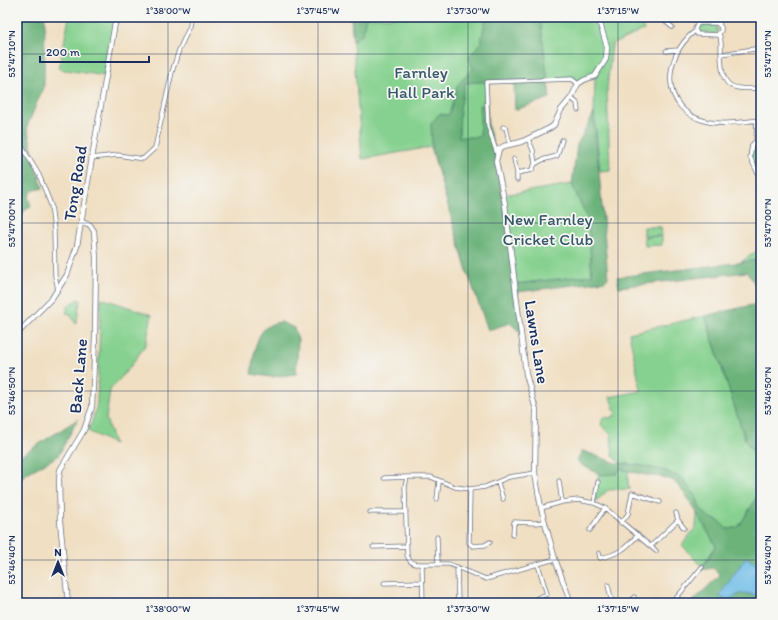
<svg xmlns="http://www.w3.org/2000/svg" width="778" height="620" font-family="Itim,sans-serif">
<rect width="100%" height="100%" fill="#f6f6f2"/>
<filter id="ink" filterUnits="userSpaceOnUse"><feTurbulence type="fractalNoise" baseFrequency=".025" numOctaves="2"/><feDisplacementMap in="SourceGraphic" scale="8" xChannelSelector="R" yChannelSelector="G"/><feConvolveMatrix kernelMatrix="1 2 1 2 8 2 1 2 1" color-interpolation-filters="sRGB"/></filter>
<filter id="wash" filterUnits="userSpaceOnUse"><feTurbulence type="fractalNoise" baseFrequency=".012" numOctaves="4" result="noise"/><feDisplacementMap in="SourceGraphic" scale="16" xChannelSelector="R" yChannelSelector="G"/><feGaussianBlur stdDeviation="0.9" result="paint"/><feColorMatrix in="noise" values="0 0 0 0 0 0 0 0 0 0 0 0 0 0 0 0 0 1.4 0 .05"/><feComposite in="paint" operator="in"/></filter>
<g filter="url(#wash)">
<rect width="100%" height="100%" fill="#f0dfc2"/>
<path fill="#86d18f" stroke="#508076" d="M69 17H116L106 76 59 69Z
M351 17H639L644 30 612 44 607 89 610 170 600 171 594 113 595 76 578 84 571 79 486 82 487 111H485L466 268 431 147 362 159Z
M701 25H716L718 31 715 34 699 32 698 28Z
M761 135V180C751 159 743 154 761 135Z
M572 184 588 220 592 275 516 284 503 195Z
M644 227H661L662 236H644Z
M662 236V245L645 246 644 237Z
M761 240V260L741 262 757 251Z
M101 298 152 315 146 344 130 367 110 390 106 419 114 444 88 431 93 419 97 404Z
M77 299 81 300C77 309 79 315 76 324L70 314 66 313 68 305 75 302Z
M705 316 746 442 761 461V490L740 525 736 528 727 529 719 521 710 519 700 508 696 496 666 471 638 465 621 463 613 456 611 435 601 425 603 417 610 418 616 414 610 397 641 391 629 333Z
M600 467 628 469V486L631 489 608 490 594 503Z
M697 513 716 546 702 567 682 545 696 527Z"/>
<path fill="#6cb37a" stroke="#44716c" d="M17 17H45L44 85 27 127 38 174 43 188 32 191 28 197 31 206 24 211 17 228Z
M351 17H366L363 33 353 41Z
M486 17H540L550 98 515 110 514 80 465 83 460 109 459 137H480V105H483L485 111H487L488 126 494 147 516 284 592 275 588 220 572 184 577 145 594 113 608 278 605 281 517 292 522 334 510 323 488 330 466 268 432 149 431 124 439 114 449 115 458 84 473 69 469 57 481 42Z
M761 260V293L747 272 619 287 617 277Z
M761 303 760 378 761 461 746 442 705 316Z
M281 322 294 328 298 340 296 374 271 377 251 374C255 353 254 324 281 322Z
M78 419 58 456 27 473 17 482V458Z
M583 451 616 463 638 465 666 471 683 479 696 496 700 508 710 518 719 521 727 529 736 528 740 525 761 490V568L746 558 727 600 742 593 756 595 761 592V603H691L720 575 713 568 701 570 716 546 697 513 686 495 674 481 662 477 646 475 619 469 617 474 601 475 580 464 577 460Z"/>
<path fill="#6dbbe7" stroke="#4475a2" d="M746 557 761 568V592L756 595 742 593 727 600 719 596Z"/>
</g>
<g filter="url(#ink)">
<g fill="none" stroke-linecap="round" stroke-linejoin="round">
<defs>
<path id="minor" d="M660 17 672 27
M695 17 698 23
M698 23H717L721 27V31L717 35 697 34 695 29Z
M719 25 721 17
M695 31C662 57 660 109 705 121 722 126 744 121 761 120
M719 34C722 40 721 46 721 53 722 88 728 90 761 88
M17 49 19 17
M666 51 678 50
M721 54 761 48
M571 98 577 103 578 110
M17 119 22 147 39 175 51 205 54 230 55 276 58 289
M757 120 756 141 752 145 750 157 761 180
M503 127 506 128 510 144
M528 139 533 150 535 164 542 160 557 156 562 140
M497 154 488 126 486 82 572 79 578 84
M91 158 118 155 143 159 155 148 172 72 179 50 190 26 191 17
M514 159 517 173 532 170 535 164
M517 180V173
M535 473 509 477 485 487 470 489 455 487 431 477H407L405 487 407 555 410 561 415 564H449L486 579 555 559
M384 478 407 477
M559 481 562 502
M498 483 503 499
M470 489 469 543 473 546 485 545 490 542
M437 499 439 482
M594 503 598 482
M541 508 562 502 578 500 594 503 605 508 656 551
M370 512H406
M678 520 684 528
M621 523 628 514 632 493 660 502
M590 530 605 508
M513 535 514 522 535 523 545 522
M437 537 438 563
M651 546 678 520 676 513
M373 547 406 546
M599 553 600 558C619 554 625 549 638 535
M422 565 423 603
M457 567 458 602
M384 583 422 582
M608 585 612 603
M537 598 547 594 538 565
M630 603 633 601 634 597
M672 603 702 567"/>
<path id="tertiary" d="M17 334 52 298 67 275 77 246 116 17
M68 603 60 521 59 479 60 470 84 430 92 407 95 337 96 258 94 231 90 225 82 222
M571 603 555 559 541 508 535 473 536 410 526 374 505 204 496 161 499 149 504 146 521 142 550 128 554 125 561 110 571 98 578 84 584 80 595 76 606 59 607 47 598 17"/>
</defs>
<use href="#minor" stroke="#666d81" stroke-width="5"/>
<use href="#tertiary" stroke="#666d81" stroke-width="6"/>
<use href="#minor" stroke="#fff" stroke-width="3.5"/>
<use href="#tertiary" stroke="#fff" stroke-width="4.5"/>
</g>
</g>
<path fill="none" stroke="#1b2f5e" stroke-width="1" stroke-opacity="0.45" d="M19 17V603M168 17V603M318 17V603M468 17V603M618 17V603M17 54H761M17 223H761M17 391H761M17 560H761"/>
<g text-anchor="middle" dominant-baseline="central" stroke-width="3.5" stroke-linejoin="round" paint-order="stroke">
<g font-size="17" fill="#36586a" stroke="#f6f6f2">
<text x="421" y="72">Farnley<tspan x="421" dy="20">Hall Park</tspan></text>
<text x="548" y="219">New Farnley<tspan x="548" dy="20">Cricket Club</tspan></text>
</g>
<g font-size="17" fill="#1b2f5e" stroke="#f6f6f2">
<text transform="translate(75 183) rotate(-81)">Tong Road</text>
<text transform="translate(537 342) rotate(81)">Lawns Lane</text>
<text transform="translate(78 376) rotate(-85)">Back Lane</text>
</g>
</g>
<rect width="778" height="620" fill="none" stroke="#f6f6f2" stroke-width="44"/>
<g transform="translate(58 562)" stroke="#f6f6f2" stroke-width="3" paint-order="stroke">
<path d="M0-3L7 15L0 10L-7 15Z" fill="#1b2f5e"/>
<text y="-6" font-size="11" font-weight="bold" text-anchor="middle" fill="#1b2f5e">N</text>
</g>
<path d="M40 56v6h109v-6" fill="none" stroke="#1b2f5e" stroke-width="2"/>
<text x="46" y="56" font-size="12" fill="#1b2f5e" stroke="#f6f6f2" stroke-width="3" paint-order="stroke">200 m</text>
<rect x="22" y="22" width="734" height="576" fill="none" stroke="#1b2f5e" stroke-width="1.5"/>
<g font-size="10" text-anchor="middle" fill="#1b2f5e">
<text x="168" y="14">1°38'00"W</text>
<text x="318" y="14">1°37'45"W</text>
<text x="468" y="14">1°37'30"W</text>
<text x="618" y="14">1°37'15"W</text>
<text transform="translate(11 54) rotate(-90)" y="4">53°47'10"N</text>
<text transform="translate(767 54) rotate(-90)" y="4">53°47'10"N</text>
<text transform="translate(11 223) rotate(-90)" y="4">53°47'00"N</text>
<text transform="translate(767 223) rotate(-90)" y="4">53°47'00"N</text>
<text transform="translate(11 391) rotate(-90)" y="4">53°46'50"N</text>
<text transform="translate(767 391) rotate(-90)" y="4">53°46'50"N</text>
<text transform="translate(11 560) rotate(-90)" y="4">53°46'40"N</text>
<text transform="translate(767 560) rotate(-90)" y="4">53°46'40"N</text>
<text x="168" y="612">1°38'00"W</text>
<text x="318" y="612">1°37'45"W</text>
<text x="468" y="612">1°37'30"W</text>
<text x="618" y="612">1°37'15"W</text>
</g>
</svg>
